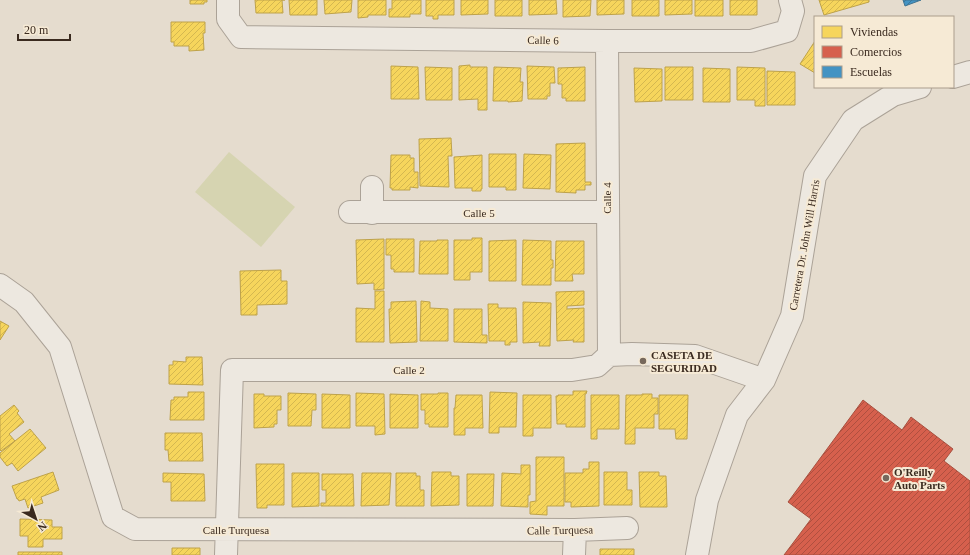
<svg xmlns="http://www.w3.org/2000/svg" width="970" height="555" font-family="'Times New Roman',serif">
<defs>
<pattern id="homes-hatch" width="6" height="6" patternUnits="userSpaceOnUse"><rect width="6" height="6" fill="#f6d55c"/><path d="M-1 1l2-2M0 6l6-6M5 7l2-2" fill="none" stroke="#d4b750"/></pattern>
<pattern id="shops-hatch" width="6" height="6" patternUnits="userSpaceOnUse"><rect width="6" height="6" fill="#d6604d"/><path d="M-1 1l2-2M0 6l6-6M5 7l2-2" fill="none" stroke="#af4f3f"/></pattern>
<pattern id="schools-hatch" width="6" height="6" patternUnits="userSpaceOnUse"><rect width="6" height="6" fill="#4393c3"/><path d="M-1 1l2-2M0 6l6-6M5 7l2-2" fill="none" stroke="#39789e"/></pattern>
</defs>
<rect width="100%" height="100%" fill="#e5dcce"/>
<path fill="#d6d4b1" d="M229 152 295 207 261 247 195 192Z"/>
<path fill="url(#homes-hatch)" stroke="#bea24a" d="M190 0H207V2H204V4H190Z
M255 0H285H282L283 13H256Z
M289 0H317V15H290Z
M324 0H352L351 12 325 14Z
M358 0H386V15H368V17L358 18Z
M392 0H421V14H410V17H389V9H392Z
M426 0H454V15H438V19H433V16H426Z
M461 0H488V14L461 15Z
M495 0H522V16H495Z
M529 0H556L557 14 529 15Z
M563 0H591L590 16 563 17Z
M597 0H624V14L597 15Z
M632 0H659V16H632Z
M665 0H692V14L665 15Z
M695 0H723V16H695Z
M730 0H757V15H730Z
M819 0H869V2L824 15Z
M171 22H205V33H203L204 50 189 51V46H174V42H171Z
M815 41V73L800 64Z
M470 65V67H487V110H478V99L459 100V66Z
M391 66 418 67 419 99H391Z
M527 66 554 67 555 83H550V96H547V99H528Z
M425 67 452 68V100H426Z
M494 67 521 68 520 82H523L522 101 508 102V101H493Z
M585 67V101H566V98H562V84H558V68Z
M665 67H693V100H665Z
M737 67 765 68V106H755V100H737Z
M634 68 662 69V101L635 102Z
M703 68 730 69V102H703Z
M767 71 795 72V105H767Z
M451 138 452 156H448L449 187 420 186 419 139Z
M585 143V182H591V185H585V190H576V193L556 192V144Z
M489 154H516V190H506V187H489Z
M524 154 551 155 550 189 523 188Z
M391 155H410V158H414V172H418V188L410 187V190H392V188H390Z
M482 155V189H481V191H472V188H455L454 157Z
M472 238H482V272H470V280H454V240H472Z
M384 239V289L374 290V283L357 284 356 240Z
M386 239H414V272H394V269H391V255H386Z
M437 240H448V274H419L420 241H437Z
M516 240V281H489V241Z
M523 240 551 241V260H553V268H551V285H522Z
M556 241H584V274H572L573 281H555Z
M281 270V281H287V304L257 305V315H241L240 271Z
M375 291H384V342H356V308L375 309Z
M584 291V305L567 306V309L584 308V342H573L574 340 557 341 556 292Z
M416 301 417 342 390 343 389 309H391V302Z
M421 301 430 302V308L448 309V341H420Z
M523 302 551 303 550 346H539L540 342 523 343Z
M488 304H498V308H516L517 342H510V345H505V341H489Z
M454 309H482V335H487V343L454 342Z
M0 321 9 326 0 340Z
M186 357H202L203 385 169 384V365H173V361L186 362Z
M573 391H587L586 394H585V427H566V424H557L556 396H558V395H573Z
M188 392H204V420H170L171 400H174V397H188Z
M490 392 517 393 516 427H499V433H489Z
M288 393 316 394V410H312L311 426H288Z
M356 393 384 394 385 434 375 435V426H356Z
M438 393H448V427H429V424H425V410H421V394H438Z
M254 394H264V396H281V410H277V424H274V427L254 428Z
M322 394 350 395V428H322Z
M390 394 418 395V428H390Z
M642 394H652V398H658V414H654V428H635V444H625L626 395H642Z
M456 395H482L483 428H465V435H454V408H455Z
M523 395H551V428H533V436H523Z
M591 395H619V429H597V439H591Z
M659 395H688L687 439H676L675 429H659Z
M14 405 19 411 17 413 24 422 9 434 15 441 1 451 0 450V416Z
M30 429 46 448 18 471 12 463 7 466 0 457V453Z
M165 433H202L203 461H169L168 450H165Z
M536 457H564V506H547V515L530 514V502L536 501Z
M589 462H599V506L571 507V502H565V473H583V469H589Z
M256 464H284V505H267V508H257Z
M521 465H530V495H528V507L501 506 502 473 521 474Z
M53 472 59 490 41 497 43 503 28 508 25 499 19 501 18 499H17L12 486Z
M432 472H451V476H459V505L431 506Z
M604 472H627V490H632V505H604Z
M639 472H659V476H666L667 507H640Z
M163 473 204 474 205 501H171V482H163Z
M292 473H319V506L292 507Z
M362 473H391L389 505 361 506Z
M396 473H416V476H420V490H424V506H396Z
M322 474H353L354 506H321V503H326V490H322Z
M467 474H494L493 506H467Z
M20 519 52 520V527H62V539H43V547H28V536H20Z
M172 548H200V555H172Z
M600 549H634V555H600Z
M18 552H62V555H18Z"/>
<path fill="url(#shops-hatch)" stroke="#a7503f" d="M863 400 902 430 911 417 953 449 944 461 970 481V555H784L811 519 788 502Z"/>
<path fill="url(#schools-hatch)" stroke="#407492" d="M903 0H921L905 6Z"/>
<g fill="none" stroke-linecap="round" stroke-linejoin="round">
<defs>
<path id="minor" d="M228 0V19L241 37 607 41H751L787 31 793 11 790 0
M607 41 609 355
M953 77 970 72
M350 212H607
M372 213V187
M0 285 24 302 60 347 113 517 135 529 575 530 627 528
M226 555 232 370H572L597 366 609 355 632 354 695 356 764 380
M574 555 575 530
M697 555 707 500 737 415 764 380 792 316 815 176 853 120 893 95 920 87"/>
</defs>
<use href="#minor" stroke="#aba297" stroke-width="24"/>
<use href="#minor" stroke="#ede8e0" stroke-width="22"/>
</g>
<g fill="#76685c" stroke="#f6ead5" stroke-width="1.5">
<circle cx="643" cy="361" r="4"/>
<circle cx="886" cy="478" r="4"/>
</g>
<g text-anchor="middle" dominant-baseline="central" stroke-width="4" stroke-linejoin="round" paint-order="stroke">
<g font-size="11" fill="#3a2a1f" stroke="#f6ead5">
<text transform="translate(543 40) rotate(1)">Calle 6</text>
<text transform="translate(607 198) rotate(-90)">Calle 4</text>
<text x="479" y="213">Calle 5</text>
<text transform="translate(804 245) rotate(-80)">Carretera Dr. John Will Harris</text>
<text x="409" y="370">Calle 2</text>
<text x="236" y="530">Calle Turquesa</text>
<text transform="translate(560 530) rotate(-1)">Calle Turquesa</text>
</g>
<g font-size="11" font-weight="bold" fill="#3a2a1f" stroke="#f6ead5" text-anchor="start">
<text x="651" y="355">CASETA DE<tspan x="651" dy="13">SEGURIDAD</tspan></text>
<text x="894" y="472">O'Reilly<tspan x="894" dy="13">Auto Parts</tspan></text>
</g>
</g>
<rect x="814" y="16" width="140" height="72" fill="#f6ead5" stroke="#ab9d8c"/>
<rect x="822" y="26" width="20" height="12" fill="#f6d55c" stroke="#ab9d8c"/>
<text x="850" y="36" font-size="12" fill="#3a2a1f">Viviendas</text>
<rect x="822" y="46" width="20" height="12" fill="#d6604d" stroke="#ab9d8c"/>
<text x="850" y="56" font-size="12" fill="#3a2a1f">Comercios</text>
<rect x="822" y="66" width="20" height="12" fill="#4393c3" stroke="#ab9d8c"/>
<text x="850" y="76" font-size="12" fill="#3a2a1f">Escuelas</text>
<g transform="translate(36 519) rotate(140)" stroke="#f6ead5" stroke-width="3" paint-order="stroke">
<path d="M0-3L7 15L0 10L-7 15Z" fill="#3a2a1f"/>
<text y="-6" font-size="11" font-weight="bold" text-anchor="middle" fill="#3a2a1f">N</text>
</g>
<path d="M18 34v6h52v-6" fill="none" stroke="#3a2a1f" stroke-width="2"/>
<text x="24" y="34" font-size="12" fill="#3a2a1f" stroke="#f6ead5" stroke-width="3" paint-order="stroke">20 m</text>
</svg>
